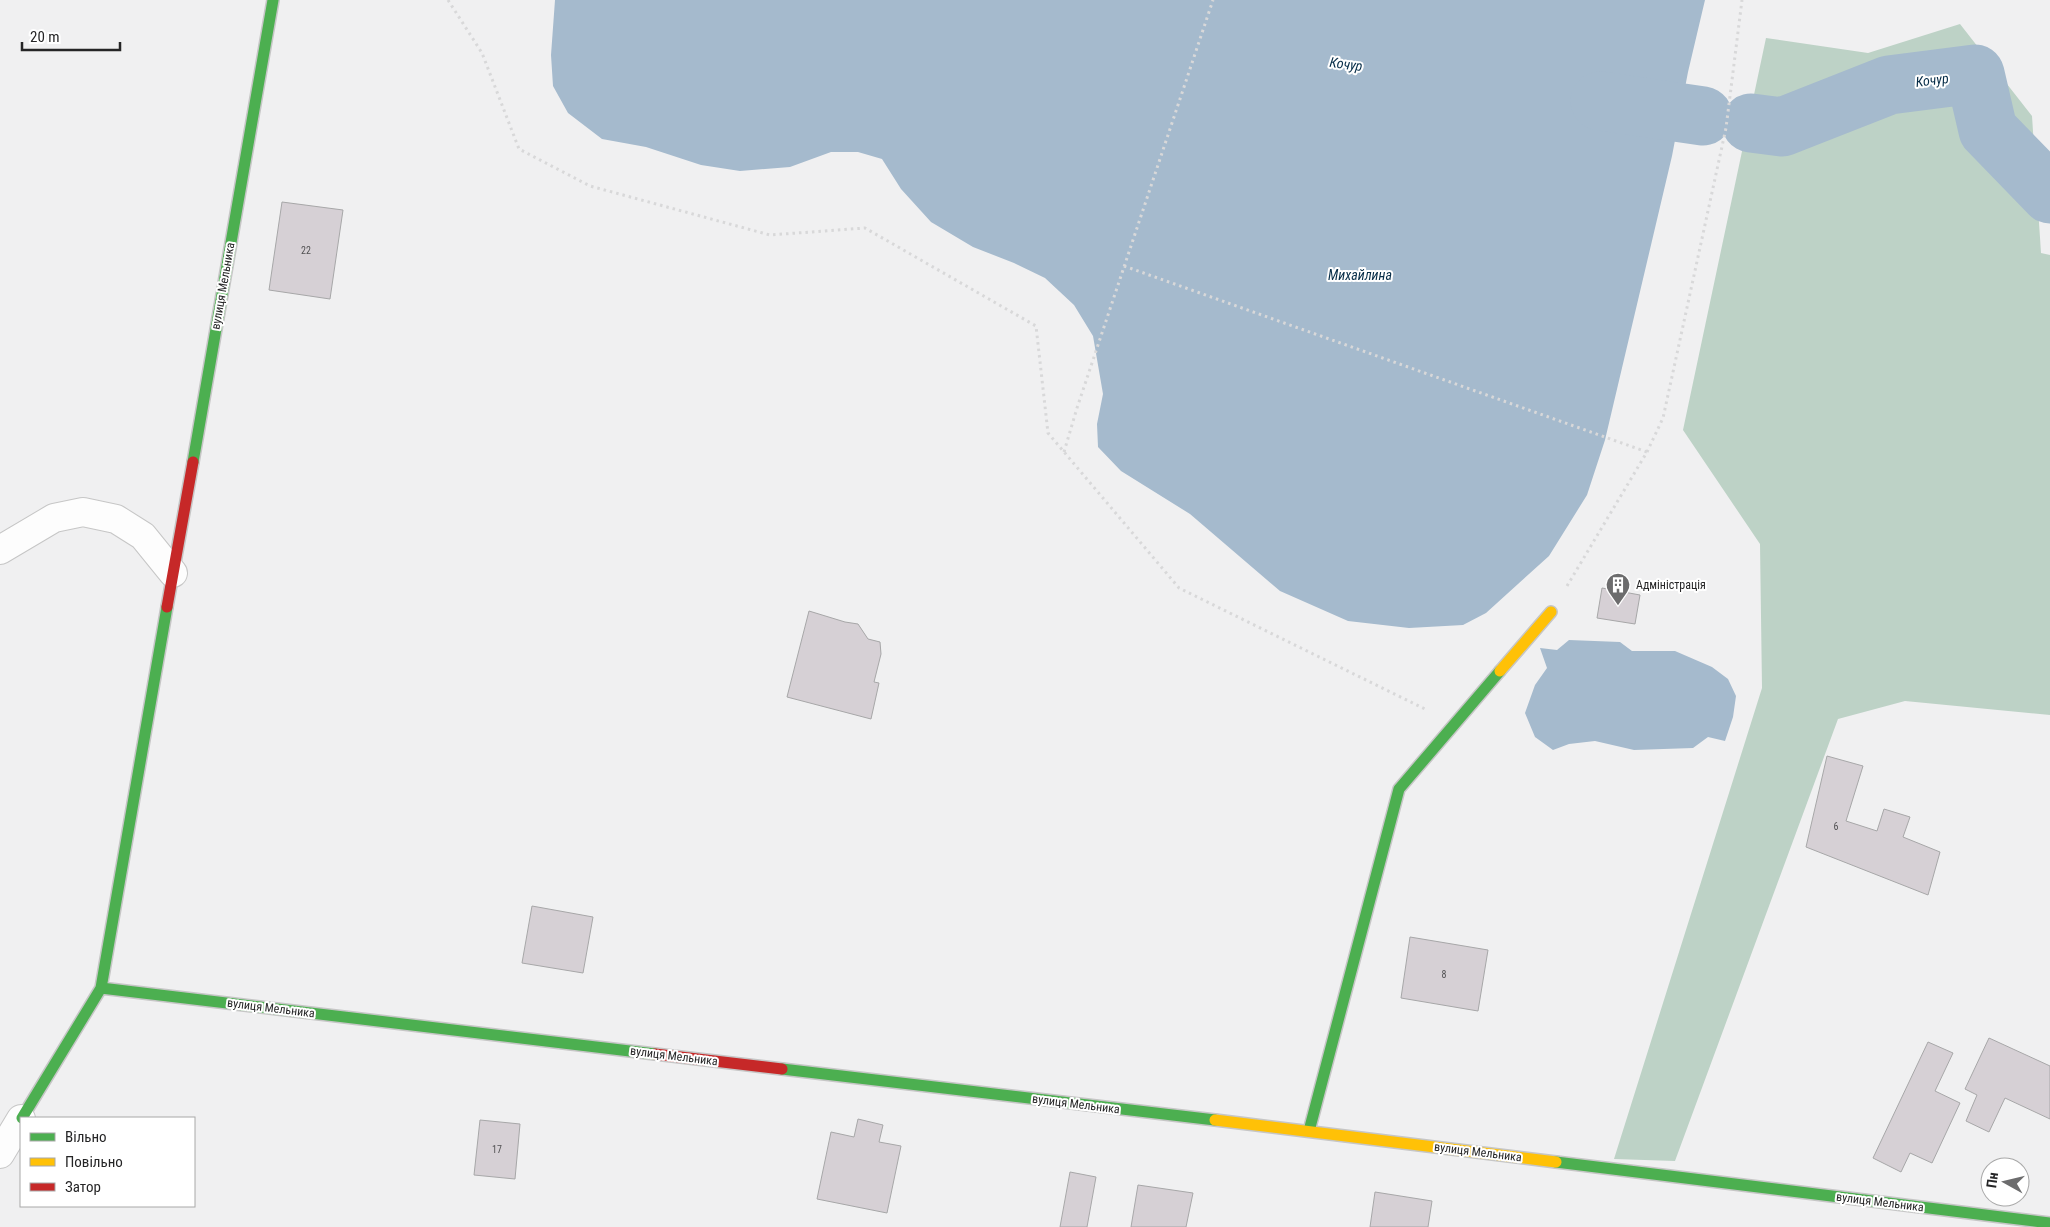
<svg xmlns="http://www.w3.org/2000/svg" width="2050" height="1227" font-family="'Roboto Condensed',sans-serif">
<rect width="100%" height="100%" fill="#f0f0f1"/>
<path fill="#bdd2c6" d="M1960 24 2032 116 2041 253 2050 255V715L1905 701 1838 719 1675 1161 1614 1159 1762 688 1760 544 1683 430 1766 38 1868 53Z"/>
<path fill="#a5bacd" d="M555 0H1705L1688 72 1672 156 1605 440 1587 495 1549 556 1486 613 1463 625 1409 628 1348 621 1280 591 1190 514 1121 471 1098 447 1097 424 1103 394 1093 336 1074 305 1045 278 1014 263 973 247 931 222 901 189 882 159 858 152H831L790 167 740 171 701 165 646 147 602 139 568 113 553 86 551 55Z
M1569 640 1620 642 1632 651H1675L1712 667 1728 679 1736 696 1733 717 1725 741 1708 737 1693 748 1634 750 1595 741 1569 744 1553 750 1535 737 1525 713 1535 685 1547 668 1540 648 1557 650Z"/>
<g fill="none" stroke-linecap="round" stroke-linejoin="round">
<path stroke="#a5bacd" stroke-width="59" d="M1600 101 1703 116
M1751 123 1782 127 1889 85 1975 74 1988 130 2050 194"/>
</g>
<path fill="#d6d0d5" stroke="#a7a7a8" d="M282 202 343 210 330 299 269 290Z
M1602 588 1640 595 1635 624 1597 618Z
M809 611 845 622 858 624 868 639 880 642 881 654 874 682 879 683 871 719 787 697Z
M1827 756 1863 766 1846 821 1877 831 1884 809 1910 817 1903 837 1940 852 1928 895 1806 847Z
M532 906 593 917 583 973 522 963Z
M1410 937 1488 950 1478 1011 1401 998Z
M1989 1038 2050 1066V1119L2005 1098 1989 1132 1966 1121 1977 1095 1965 1089Z
M1928 1042 1953 1053 1935 1091 1960 1103 1932 1163 1910 1153 1901 1172 1873 1158Z
M858 1119 883 1125 879 1142 901 1146 887 1213 817 1199 831 1132 854 1137Z
M480 1120 520 1124 515 1179 474 1175Z
M1070 1172 1096 1177 1087 1227H1060Z
M1138 1185 1193 1193 1186 1227H1131Z
M1375 1192 1432 1201 1428 1227H1370Z"/>
<g fill="none" stroke-linecap="round" stroke-linejoin="round">
<defs>
<path id="street" d="M0 550 54 518 83 512 116 519 143 536 173 573
M0 1154 21 1119"/>
<path id="fast" d="M193 462 273 0
M101 988 655 1054
M782 1069 1215 1120
M22 1118 101 988 167 607
M1309 1131 1399 789 1500 671
M1556 1162 2050 1223"/>
<path id="slow" d="M1500 671 1551 612
M1215 1120 1556 1162"/>
<path id="jam" d="M167 607 193 462
M655 1054 782 1069"/>
</defs>
<use href="#street" stroke="#c6c6c6" stroke-width="30"/>
<use href="#fast" stroke="#c6c6c6" stroke-width="14"/>
<use href="#slow" stroke="#c6c6c6" stroke-width="14"/>
<use href="#jam" stroke="#c6c6c6" stroke-width="14"/>
<path stroke="#d8d8d9" stroke-width="3" stroke-dasharray="2.5 4" stroke-linecap="butt" d="M448 0 482 53 519 149 590 186 770 235 865 228 1036 326 1048 433 1179 588 1427 710
M1124 266 1647 452
M1064 452 1077 408 1213 0
M1567 586 1647 452 1663 418 1726 128 1742 0"/>
<use href="#street" stroke="#fdfdfd" stroke-width="28"/>
<use href="#fast" stroke="#4caf50" stroke-width="11"/>
<use href="#slow" stroke="#ffc107" stroke-width="11"/>
<use href="#jam" stroke="#c62828" stroke-width="11"/>
</g>
<defs>
<symbol id="building-pin" viewBox="-11 -11 22 30"><path d="M0 17L-7.5 6A9.5 9.5 0 1 1 7.5 6Z" fill="#6c6c6d" stroke="#fff"/><path d="M-4-6H4V6H1V3H-1V6H-4ZM-2.5-4.3h1.7v1.8h-1.7ZM.8-4.3h1.7v1.8H.8ZM-2.5-1h1.7V.8h-1.7ZM.8-1h1.7V.8H.8Z" fill="#fff"/></symbol>
</defs>
<g fill-rule="evenodd">
<use href="#building-pin" x="1604" y="571" width="28" height="38"/>
</g>
<g text-anchor="middle" dominant-baseline="central" stroke-width="4" stroke-linejoin="round" paint-order="stroke">
<g font-size="10" fill="#515052">
<text x="306" y="250">22</text>
<text x="1836" y="826">6</text>
<text x="1444" y="974">8</text>
<text x="497" y="1149">17</text>
</g>
<g font-size="12" fill="#252526" stroke="#fff">
<text transform="translate(223 286) rotate(-80)">вулиця Мельника</text>
<text transform="translate(271 1008) rotate(7)">вулиця Мельника</text>
<text transform="translate(674 1056) rotate(7)">вулиця Мельника</text>
<text transform="translate(1076 1104) rotate(7)">вулиця Мельника</text>
<text transform="translate(1478 1152) rotate(7)">вулиця Мельника</text>
<text transform="translate(1880 1202) rotate(7)">вулиця Мельника</text>
</g>
<g font-size="12" fill="#252526" stroke="#fff" text-anchor="start">
<text x="1636" y="585">Адміністрація</text>
</g>
<g font-size="14" font-style="italic" fill="#052c47" stroke="#fff">
<text transform="translate(1346 64) rotate(8)">Кочур</text>
<text transform="translate(1932 80) rotate(-7)">Кочур</text>
<text x="1360" y="275">Михайлина</text>
</g>
</g>
<rect x="20" y="1117" width="175" height="90" fill="#ffffff" stroke="#a8a8a8"/>
<rect x="30" y="1133" width="25" height="8" fill="#4caf50" stroke="#a8a8a8"/>
<text x="65" y="1142" font-size="15" fill="#252526">Вільно</text>
<rect x="30" y="1158" width="25" height="8" fill="#ffc107" stroke="#a8a8a8"/>
<text x="65" y="1167" font-size="15" fill="#252526">Повільно</text>
<rect x="30" y="1183" width="25" height="8" fill="#c62828" stroke="#a8a8a8"/>
<text x="65" y="1192" font-size="15" fill="#252526">Затор</text>
<g transform="translate(2005 1182) rotate(278)"><circle r="24" fill="#ffffff" stroke="#a8a8a8"/>
<path d="M0-4L9 19L0 12L-9 19Z" fill="#6c6c6d"/>
<text y="-8" font-size="14" font-weight="bold" text-anchor="middle" fill="#252526">Пн</text>
</g>
<path d="M22 42v8h98v-8" fill="none" stroke="#252526" stroke-width="2.5"/>
<text x="30" y="42" font-size="15" fill="#252526" stroke="#ffffff" stroke-width="4" paint-order="stroke">20 m</text>
</svg>
